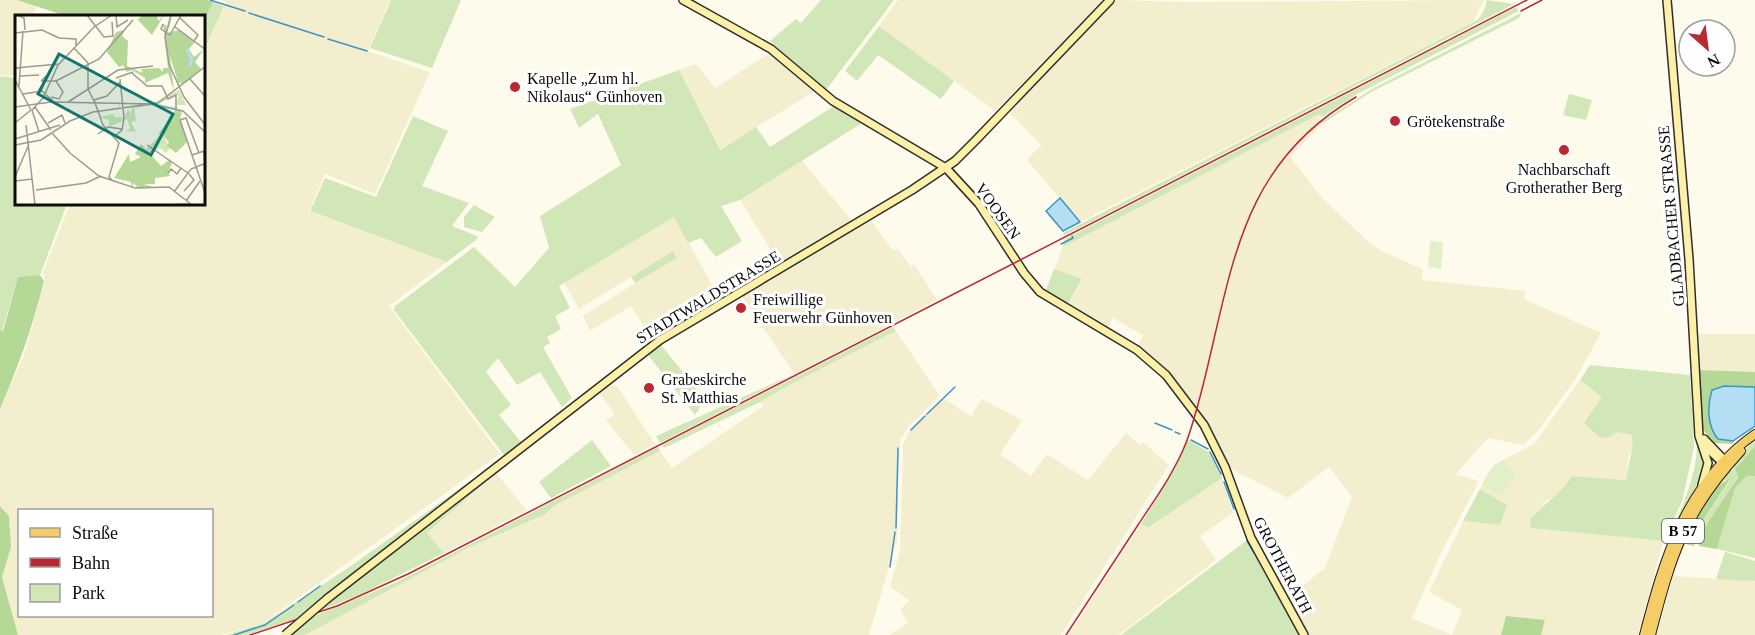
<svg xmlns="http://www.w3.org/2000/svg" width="1755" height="635" font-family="'Times New Roman',serif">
<rect width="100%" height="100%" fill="#fefaec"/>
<path fill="#f3efce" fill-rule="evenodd" d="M0 0H17L36 6 34 16H16V76L0 75Z
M221 0H390L368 51 430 72 375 194 325 174 309 211 447 262 389 306 500 454 263 623 221 635H18L2 577 11 547 9 516 0 506V409L24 355 45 281 43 272 70 204H204V52L226 2ZM20 510H212V616H20Z
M898 0H1103L995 111 879 26Z
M1116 0 1186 2 1484 0 1473 22 1080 222 1027 160 1041 145 1010 113Z
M771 52 815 91 719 150 679 70 696 64 715 88Z
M1319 113 1322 117 1319 120 1322 124 1290 157 1323 199 1371 244 1383 252 1423 269 1422 280 1526 291 1524 299 1601 333 1576 378 1538 431 1523 445 1488 438 1456 474 1478 481 1475 489 1442 551 1412 618 1452 635 1462 610 1429 592 1463 521 1500 525 1506 505 1480 489 1488 473 1499 462 1534 444 1580 380 1603 397 1584 423 1608 438 1617 432 1632 435 1633 447 1628 458 1626 480 1572 476 1559 496 1545 501 1531 528 1663 541 1638 635H1541L1545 620 1506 616 1501 635H1306L1287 598 1325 568 1352 497 1329 467 1288 498 1227 467 1198 411 1173 379 1137 347 1143 335 1113 318 1107 328 1067 305 1082 280 1054 269 1063 247Z
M802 161 858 228 871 220 892 249 899 250 911 267 914 264 937 300 794 374 742 296 784 271 740 200Z
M674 217 720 299 653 341 631 306 590 331 583 316 677 257 673 251 579 309 564 282Z
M896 331 940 396 907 428 900 440 897 540 869 635H305L472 546 538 518 554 506 660 451 672 468 763 406 760 402 795 382Z
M1699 334H1755V372L1699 370Z
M609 386H617L655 444 634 455 606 420 615 414 599 393Z
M943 398 971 416 982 399 1022 420 1000 454 1031 476 1047 454 1088 480 1126 433 1140 445 1143 442 1169 465 1061 635H889L908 623 900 609 910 601 890 587 900 551 903 444 910 430Z
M496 473 527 510 444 553 427 533Z
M1222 478 1233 513 1200 536 1216 560 1119 635H1069L1141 524 1148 528Z
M1673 576 1755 581V635H1657Z"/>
<path fill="#d2e7b7" d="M391 0H461L432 68 370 48Z
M821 0H894L826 90 770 41 796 19 801 23Z
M1487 0 1514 4 1064 236 1063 233 1495 11 1478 20 1485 8Z
M213 2 224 6 204 51V23Z
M1516 7 1519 11 1357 94 1322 117 1319 114 1063 247 1065 239Z
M1521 13 1519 18 1371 92 1322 124 1321 122 1372 89Z
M879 26 954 81 941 99 878 55 857 81 845 71Z
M679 70 720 150 756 127 770 147 834 106 862 123 740 200 721 206 742 241 716 257 701 238 688 243 674 217 559 286 570 308 555 316 561 329 547 337 550 343 543 347 572 398 562 407 540 372 517 385 498 358 486 372 511 405 499 415 521 442 504 455 394 310 395 306 474 247 515 287 549 248 540 216 621 165 598 114 579 128 570 109Z
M0 76 16 78V204H67L40 275 18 277 2 331 0 330Z
M1569 94 1592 100 1586 120 1563 115Z
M413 116 448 131 422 186 469 203 452 226 477 236V239L447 262 310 211 325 178 376 197Z
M474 205 495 217 482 232 464 227V217Z
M673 251 677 258 635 283 631 277Z
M1054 269 1082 279 1067 305 1045 292Z
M893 327 896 331 795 382 760 402 664 448 662 445Z
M661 345 705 399 695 415 648 355Z
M1590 365 1690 375 1694 447 1682 502 1663 541 1531 528 1530 520C1545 502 1559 496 1572 476L1626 480C1628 465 1634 450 1632 435L1617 432 1608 438 1599 437 1584 423 1602 397 1580 380Z
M794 374 660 443 656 436Z
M1696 436H1697L1705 463 1702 481 1668 540C1679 515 1702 464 1696 436Z
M1187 439 1212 454 1222 478 1148 528 1141 524 1175 469Z
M592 440 611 466 551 498 539 482Z
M1755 440V446L1735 469 1738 476 1697 542H1694L1691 540 1693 536 1730 480H1724L1693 526 1676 565C1688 530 1705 500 1729 471L1733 470 1735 460Z
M658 447 660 451 554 506 544 515 472 546 305 635H291L310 618 397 582Z
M500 460 294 620 246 635H226L264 623 348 568Z
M1747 476H1755V558L1717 549 1735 488Z
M489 479 427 533 444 553 361 594 317 612Z
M1480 489 1507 505 1500 525 1463 521Z
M1246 541 1268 575 1299 635H1121Z
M1725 552 1755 561V581L1716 579Z"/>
<path fill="#b6d897" d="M17 0H207L213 2 204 22V16H66Z
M40 275 44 281C33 326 18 367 0 409V330L3 331 18 277Z
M1699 370 1755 372V387L1717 388 1712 390C1707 406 1707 426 1718 439L1733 441 1734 444 1714 443 1703 430Z
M1755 446V476H1747L1735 488 1717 549 1699 546 1698 538 1738 477 1735 469Z
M1730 479 1693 536 1692 541 1695 546 1685 544C1690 529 1715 481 1730 479Z
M0 506 9 516 11 547 2 577 18 635H0Z
M1506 616 1545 620 1541 635H1501Z"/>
<path fill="#e3efc9" d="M1430 241 1443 242 1441 269 1428 267Z
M1503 460 1516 475 1502 496 1482 485 1493 466Z"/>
<path fill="#b3def4" stroke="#3c95c9" stroke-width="1.5" d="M1060 198 1080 222 1063 231 1046 211Z
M1724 386 1755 387V426L1733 441 1718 439C1707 426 1707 406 1712 390Z"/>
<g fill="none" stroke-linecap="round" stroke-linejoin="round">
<path stroke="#3c95c9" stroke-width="1.5" d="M210 0 245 11
M249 13 324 37
M328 39 367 51
M1061 244 1073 238 1072 236
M927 414 955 387
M1155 423 1172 430
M911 430 925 416
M1175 432 1180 434
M1191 440 1208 449
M1210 452 1221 474
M1224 482 1234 509
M896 528 898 448
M1247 541 1261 564
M890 567 895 532
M298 602 320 586
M234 635 265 625 294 605"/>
<defs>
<path id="secondary" d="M683 0 771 49 833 101 946 168 979 204 1024 273 1040 292 1137 350 1166 375 1204 425 1225 467 1251 538 1304 635
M1667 0 1689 259 1699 436 1708 463 1702 485
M1704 439 1727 463
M1707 448 1725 465
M328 598 660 340 912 190 955 161 976 140 1110 0"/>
<path id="primary" d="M1644 635C1664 558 1686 482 1755 434
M1651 635C1672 555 1683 514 1741 451"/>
</defs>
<use href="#secondary" stroke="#2e2e2e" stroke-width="10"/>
<use href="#primary" stroke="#1d1d1d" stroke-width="10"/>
<use href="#secondary" stroke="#fdf1a9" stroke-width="7"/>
<use href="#primary" stroke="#f4cd66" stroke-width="8"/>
<path stroke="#b82934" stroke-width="1.5" d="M1521 11 1542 0
M250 635 337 606 408 574 1527 0
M1066 635C1090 598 1114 562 1138 525 1155 499 1174 473 1186 443 1195 419 1201 394 1207 369 1234 256 1246 161 1356 97"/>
<defs>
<path id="secondary-bridge" d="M285 635 328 598"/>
</defs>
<use href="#secondary-bridge" stroke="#2e2e2e" stroke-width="10" stroke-linecap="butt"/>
<use href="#secondary-bridge" stroke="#fdf1a9" stroke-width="7"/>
</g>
<g fill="#b82934" stroke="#fff" stroke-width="2">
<circle cx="515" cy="87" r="6"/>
<circle cx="1395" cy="121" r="6"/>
<circle cx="1564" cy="150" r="6"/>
<circle cx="741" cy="308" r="6"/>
<circle cx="649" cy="388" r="6"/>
</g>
<g text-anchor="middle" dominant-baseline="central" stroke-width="6" stroke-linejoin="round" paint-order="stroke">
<rect fill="#fff" stroke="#555" stroke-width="1.5" x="1662" y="519" width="42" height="24" rx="4.5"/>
<g font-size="15" font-weight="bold" fill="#0c0c0c">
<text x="1683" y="531">B 57</text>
</g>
<g font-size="16" fill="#0c0c0c" stroke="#fff" text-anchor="start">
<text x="527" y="78">Kapelle „Zum hl.<tspan x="527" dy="18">Nikolaus“ Günhoven</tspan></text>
<text x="1407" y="121">Grötekenstraße</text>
<text x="1564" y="169" text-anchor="middle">Nachbarschaft<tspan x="1564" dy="18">Grotherather Berg</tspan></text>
<text x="753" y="299">Freiwillige<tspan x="753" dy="18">Feuerwehr Günhoven</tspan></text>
<text x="661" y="379">Grabeskirche<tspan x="661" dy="18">St. Matthias</tspan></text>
</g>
<g font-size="16" fill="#0c0c0c" stroke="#fff">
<text transform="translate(998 211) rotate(54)">VOOSEN</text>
<text transform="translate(1671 216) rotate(-95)">GLADBACHER STRASSE</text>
<text transform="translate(708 297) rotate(-31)">STADTWALDSTRASSE</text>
<text transform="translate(1283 565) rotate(62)">GROTHERATH</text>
</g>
</g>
<g transform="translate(15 15)">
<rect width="190" height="190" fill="#fefaec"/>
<path d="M164 75 171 90H161L164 80H160L142 90 161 94 140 90 119 93 121 106 116 107 121 117 111 116 115 113 112 104 94 112V105L84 102 98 99 100 102H109L113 94 116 99 117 93 126 88 105 89V95L104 89 89 88H138ZM147 118 155 133 151 138 145 133 134 138 131 134Z" fill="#d2e7b7"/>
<path d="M127 0H142L143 6 149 0 137 20 123 5ZM158 0 152 18 164 15 180 27 174 34 179 42 189 34 180 47 186 54 168 69 164 67 165 73 151 29 152 13ZM148 9 151 10 159 76 153 58 130 68V63L117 55 112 57 108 50 104 52 92 37 101 17 110 15 107 21 113 26 112 51 128 58 126 54 144 53 148 57V53H153ZM161 94 167 96 165 105 172 127 161 138 152 131 154 127 147 119 143 120ZM126 129 146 151 154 145 157 148 153 157 155 161 140 163V169H129L138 172 123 173 119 168 117 172 116 167 99 163 114 139 115 147 126 142 120 139Z" fill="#b6d897"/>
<path fill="none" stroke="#b3def4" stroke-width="3" d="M172 34 177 45 175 51M141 90 160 94"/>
<path fill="none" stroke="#9d9b92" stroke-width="1.5" d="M2 0 9 3 10 15M72 0 89 22 98 21 97 7M101 0 102 12 113 5M156 0 150 22 154 49 169 82 191 111M165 3 183 20 179 26M148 9 146 14 155 20 166 0M160 12 191 35M0 18 27 15 44 23 61 24V30M59 33 73 48V74L79 86M0 53 44 49 79 12 97 0M117 58 132 71H147L153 84 161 80V95M5 61 24 60M101 63 118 57M175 64 189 80M0 65 16 95M26 66H41L84 44 118 5M4 71 8 16M26 76 31 61 26 66M8 79 27 76 38 86M36 82 44 84 48 77 41 66M79 85 88 110 104 128 94 162 97 165M79 85 92 81 105 67M53 87 103 55 138 51M0 92 36 87 136 89 168 96 191 118M20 92 36 115M17 95 28 83 43 50M17 95 24 117M0 108 16 95M33 108 47 100 50 108M11 110 20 190M37 118 55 138 84 161 120 173 154 172 177 190M83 119 93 112 107 114M99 122 107 115 109 103 105 64M0 124 45 110M0 130 26 125 55 106 78 97 143 88 191 51M132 130 173 158M184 138 171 103 165 105 190 178M177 140 189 136 190 150M153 158 156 154 162 159 166 153M0 162 14 129M0 166 18 164M21 175 71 168 86 161M169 176 179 165 174 159M159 177 176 154 191 148M171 186 185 166M151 190 174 189"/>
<path fill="#0f766e" fill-opacity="0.15" stroke="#0f766e" stroke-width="3" d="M44 39 158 99 136 140 23 79Z"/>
<rect width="190" height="190" fill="none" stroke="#0c0c0c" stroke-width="3"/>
</g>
<rect x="18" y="509" width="195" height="108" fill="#ffffff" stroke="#9e9e9e" stroke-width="1.5"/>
<rect x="30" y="528" width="30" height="9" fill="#f4cd66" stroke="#9e9e9e" stroke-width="1.5"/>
<text x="72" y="539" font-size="18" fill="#0c0c0c">Straße</text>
<rect x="30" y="558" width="30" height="9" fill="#b82934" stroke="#9e9e9e" stroke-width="1.5"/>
<text x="72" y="569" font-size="18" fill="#0c0c0c">Bahn</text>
<rect x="30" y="584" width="30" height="18" fill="#d2e7b7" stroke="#9e9e9e" stroke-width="1.5"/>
<text x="72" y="599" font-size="18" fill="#0c0c0c">Park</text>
<g transform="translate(1707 48) rotate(152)"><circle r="28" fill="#ffffff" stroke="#9e9e9e" stroke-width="1.5"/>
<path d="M0-4.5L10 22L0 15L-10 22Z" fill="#b82934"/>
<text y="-9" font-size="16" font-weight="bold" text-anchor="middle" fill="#0c0c0c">N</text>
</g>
</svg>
